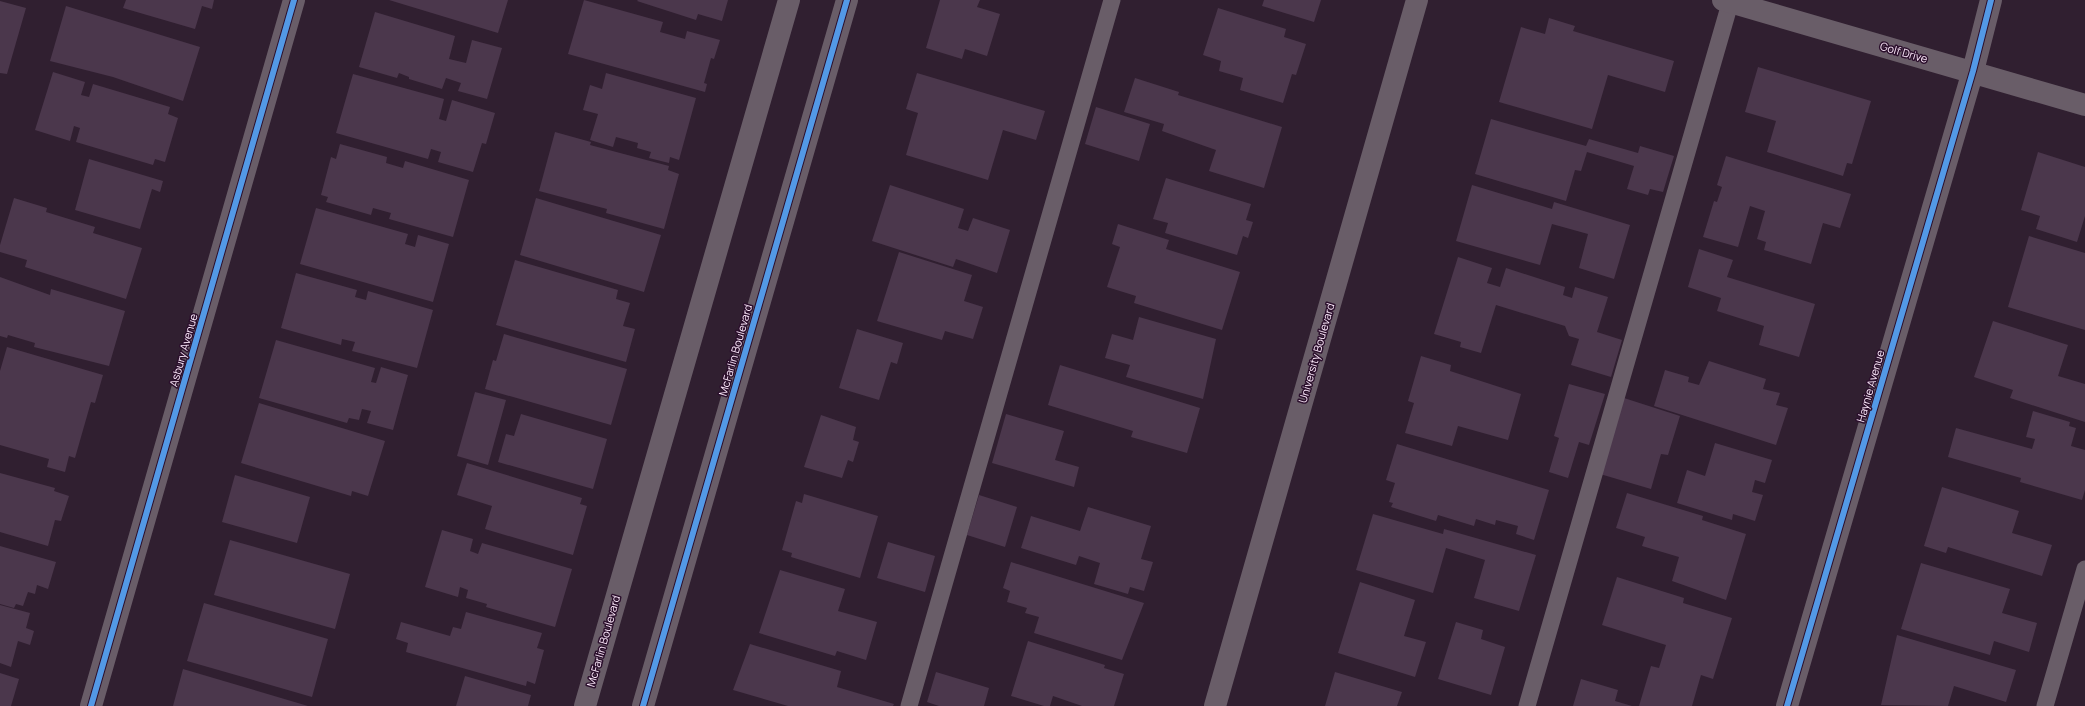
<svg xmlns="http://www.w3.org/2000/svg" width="2085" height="706" font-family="Manrope,sans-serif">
<rect width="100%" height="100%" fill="#301f30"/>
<path fill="#4b374c" d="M126 0H214L212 9 202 6 195 29 123 8Z
M389 0H508L498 33Z
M584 0 663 22 660 32 685 39 687 31 720 40 714 59 711 58 704 83 707 84 705 92 568 54Z
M638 0H728L722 21 698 14 696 20 637 1Z
M940 0H980L977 7 1000 14 987 56 965 49 962 59 926 48Z
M1264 0H1321L1314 22 1262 6Z
M0 1 26 8 7 74 0 73Z
M66 6 200 47 183 101 113 77 50 61Z
M1218 8 1286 29 1284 37 1306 44 1296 75 1292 74 1283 103 1240 90 1243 78 1219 71 1221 61 1203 55Z
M375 12 455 36 449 59 466 63 472 40 502 48 487 99 458 91 461 83 446 78 442 89 409 79V77L399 73 397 78 359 67Z
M1549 18 1575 26 1573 31 1674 61 1665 92 1608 75 1592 129 1499 102 1521 27 1545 34Z
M1758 67 1871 101 1852 164 1847 163 1843 176 1767 152 1776 121 1745 112Z
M53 72 85 82 81 95 89 97 93 84 170 107 168 114 178 118 165 162 155 159 153 165 76 142 80 128 74 126 70 141 35 130Z
M606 73 696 98 679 160 670 157 669 163 649 158 651 152 637 148 638 143 616 137 613 147 590 140 598 114 583 110 590 85 602 89Z
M917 73 1045 111 1036 140 1003 130 988 180 906 155 918 113 906 109Z
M353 74 444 99 439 119 446 121 452 100 495 113 486 144 482 143 473 172 438 162 441 152 431 149 428 159 336 133Z
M1135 78 1179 92 1178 95 1282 127 1264 188 1209 171 1216 150 1162 131 1164 124 1124 112Z
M1096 107 1150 124 1139 161 1085 144Z
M1491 119 1586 146 1589 139 1638 153 1640 146 1674 156 1663 192 1650 189 1648 195 1627 189 1634 166 1587 152 1581 171 1575 170 1566 201 1475 174Z
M555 132 591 142 590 145 669 166 668 170 679 174 664 229 606 213 607 209 539 191Z
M340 144 387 157 386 163 403 168 405 161 469 180 453 237 389 219 391 213 373 208 371 215 326 202 328 197 321 195 331 157 336 159Z
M2038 152 2085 167V216L2077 242 2036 229 2040 216 2021 210Z
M1726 156 1851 194 1840 228 1823 223 1811 264 1764 250 1766 242 1757 239 1765 211 1750 206 1738 247 1703 237 1714 201 1717 202 1722 187 1717 185Z
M89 159 163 181 160 192 152 189 140 229 75 210Z
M1166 178 1251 204 1246 220 1253 222 1248 238 1243 236 1237 255 1165 233 1168 223 1153 219Z
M890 185 964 209 958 228 968 231 973 218 1010 230 997 273 956 259 953 267 872 241Z
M1472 185 1552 209 1554 202 1630 225 1614 279 1579 268 1588 234 1552 224 1540 265 1456 241Z
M14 198 47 208 46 212 95 227 93 233 142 248 126 299 25 267 27 260 0 252V245Z
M536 198 661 235 644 292 520 255Z
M316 208 408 234 405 244 415 247 418 235 449 244 433 302 300 264Z
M1118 224 1169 240 1166 249 1240 272 1222 330 1134 303 1136 296 1107 287 1120 247 1112 244Z
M2029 236 2085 253V330L2008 307Z
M1699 249 1733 260 1727 277 1815 304 1799 357 1759 345 1764 326 1717 311 1721 298 1688 287Z
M899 252 972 275 964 301 983 307 973 339 945 331 942 340 877 321Z
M1458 257 1492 268 1487 283 1500 287 1506 268 1565 287 1563 295 1572 298 1575 287 1608 297 1597 332 1622 340 1611 377 1571 365 1579 339 1569 336 1565 326 1496 305 1481 353 1460 347 1461 342 1434 334Z
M515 260 618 290 616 299 630 303 623 326 635 329 626 362 496 325Z
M296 273 357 290 355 297 366 300 368 291 433 310 417 368 352 351 355 342 342 339 341 345 281 328Z
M0 277 50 295 51 289 125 311 109 366 34 347 35 343 8 335 7 338 0 336Z
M1139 317 1216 339 1203 399 1126 377 1130 365 1105 358 1112 334 1133 340Z
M1993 321 2068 345 2058 376 2085 384V422L2010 398 2013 390 1974 377Z
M857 329 903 343 897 364 891 362 879 400 839 388Z
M504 334 627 369 611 425 485 389 493 360 496 361Z
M276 340 375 368 371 382 376 383 381 367 408 375 393 430 367 423 371 411 362 409 359 420 349 418 347 423 259 398Z
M7 347 103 375 95 403 91 402 75 458 69 456 65 472 47 467 49 459 0 445V371Z
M1421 356 1451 365 1450 371 1521 394 1508 440 1458 426 1452 446 1405 433 1414 403 1408 401Z
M1709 361 1766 379 1763 389 1780 393 1776 405 1788 408 1776 445 1654 406 1665 370 1689 377 1688 382 1699 385Z
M1060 365 1200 408 1187 453 1131 437 1133 431 1048 405Z
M1569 384 1605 394 1589 445 1579 442 1568 478 1549 472 1559 438 1554 436Z
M475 392 506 400 488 465 457 456Z
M1624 398 1680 416 1668 455 1661 454 1651 489 1600 474Z
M259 403 385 441 368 496 352 491 351 496 241 463Z
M2033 411 2070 422 2069 426 2076 428 2071 446 2085 450V490L2082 500 2020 482 2021 478 1948 457 1956 428 2032 449 2035 439 2026 437Z
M521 414 607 439 593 489 498 462 506 434 514 436Z
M1006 414 1064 431 1055 460 1079 467 1074 487 992 463Z
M821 415 856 427 853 440 859 442 853 462 848 460 842 478 804 467Z
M1715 443 1772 460 1765 483 1755 480 1752 492 1763 495 1755 521 1733 514 1732 520 1677 503 1687 470 1705 476Z
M1397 444 1549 490 1534 540 1516 534 1518 526 1496 520 1495 525 1476 519 1474 526 1438 515 1436 521 1391 507 1393 503 1389 502 1395 483 1386 480Z
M467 463 582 498 580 504 587 506 573 555 485 529 492 506 457 495Z
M0 473 55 488 54 491 69 496 61 521 55 520 48 546 0 532Z
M235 475 310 497 297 543 222 522Z
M1942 487 2019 511 2012 533 2052 545 2042 576 1948 547 1946 553 1924 546Z
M1627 493 1703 516 1702 520 1746 534 1726 600 1672 581 1679 557 1642 546 1645 537 1616 528Z
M804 494 878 516 860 578 791 557 792 553 782 550 796 501 802 503Z
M979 495 1017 507 1005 547 967 535Z
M1088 507 1151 526 1141 559 1153 562 1144 591 1130 587 1128 594 1094 584 1100 563 1079 556 1076 565 1021 548 1031 516 1080 531Z
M1373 514 1443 534 1444 529 1536 555 1519 611 1474 598 1485 560 1446 548 1433 593 1356 570Z
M442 530 473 539 470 551 478 554 482 543 572 569 555 627 486 607 487 604 466 598 468 590 460 587 458 597 425 587Z
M230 540 350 574 335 629 214 595Z
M888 542 935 556 925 592 877 578Z
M0 546 56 562 48 589 37 585 35 594 28 592 23 606 16 604 14 608 0 604Z
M1011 562 1144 603 1122 660 1034 633 1039 617 1025 613 1027 608 1007 602 1010 591 1003 588Z
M1921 563 2010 589 2002 613 2037 623 2029 652 1994 641 1990 655 1901 629Z
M780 570 845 589 838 611 877 622 866 660 837 651 835 656 759 633Z
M1617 577 1684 598 1683 603 1732 618 1713 679 1701 675 1692 706H1639L1651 666 1659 668 1666 645 1602 625Z
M1360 582 1415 600 1404 636 1426 642 1415 677 1338 653Z
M204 603 328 639 312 697 187 661Z
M0 605 30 613 26 628 34 631 30 645 18 641 11 667 0 663Z
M466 612 542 633 537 648 544 650 535 684 527 681 526 686 406 652 408 643 396 639 401 622 450 636 453 627 461 629Z
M1456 622 1483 630 1481 639 1505 647 1491 695 1438 679Z
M1897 635 2016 670 2006 702 1954 686 1948 706 1881 705Z
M1028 641 1105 665 1104 668 1124 674 1114 706H1082L1053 696 1050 706H1044L1011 696Z
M750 644 841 671 837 687 894 704 893 706H788L733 690Z
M183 669 308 706H173Z
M936 672 989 688 984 706H939L927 702Z
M1335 672 1402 692 1397 706H1325Z
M0 673 19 679 11 706H0Z
M465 676 531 695 528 706H456Z
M1581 679 1618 690 1615 701 1632 706H1573Z"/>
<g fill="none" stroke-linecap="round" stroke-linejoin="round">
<path stroke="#695d68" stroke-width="17" d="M909 706 1112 0
M1527 706 1731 0
M2045 706 2085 569"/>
<path stroke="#695d68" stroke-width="22" d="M1723 0 2085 105
M91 706 294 0
M585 706 789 0
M643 706 847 0
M1787 706 1973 71 1991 0"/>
<path stroke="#695d68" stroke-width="22" d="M1215 706 1417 0"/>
<defs>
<path id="cycleway" d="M91 706 294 0
M643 706 847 0
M1787 706 1973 71 1991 0"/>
</defs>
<use href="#cycleway" stroke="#2b0f2c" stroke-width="8"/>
<use href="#cycleway" stroke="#5399e6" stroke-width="6"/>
</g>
<g text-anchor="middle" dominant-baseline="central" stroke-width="3" stroke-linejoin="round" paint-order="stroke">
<g font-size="11" fill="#feebfd" stroke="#2b0f2c">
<text transform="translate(1904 52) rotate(16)">Golf Drive</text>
<text transform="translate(183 350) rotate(-74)">Asbury Avenue</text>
<text transform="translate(735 350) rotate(-74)">McFarlin Boulevard</text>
<text transform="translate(1316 353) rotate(-74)">University Boulevard</text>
<text transform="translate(1870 386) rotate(-74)">Haynie Avenue</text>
<text transform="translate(603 641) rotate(-74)">McFarlin Boulevard</text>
</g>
</g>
</svg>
